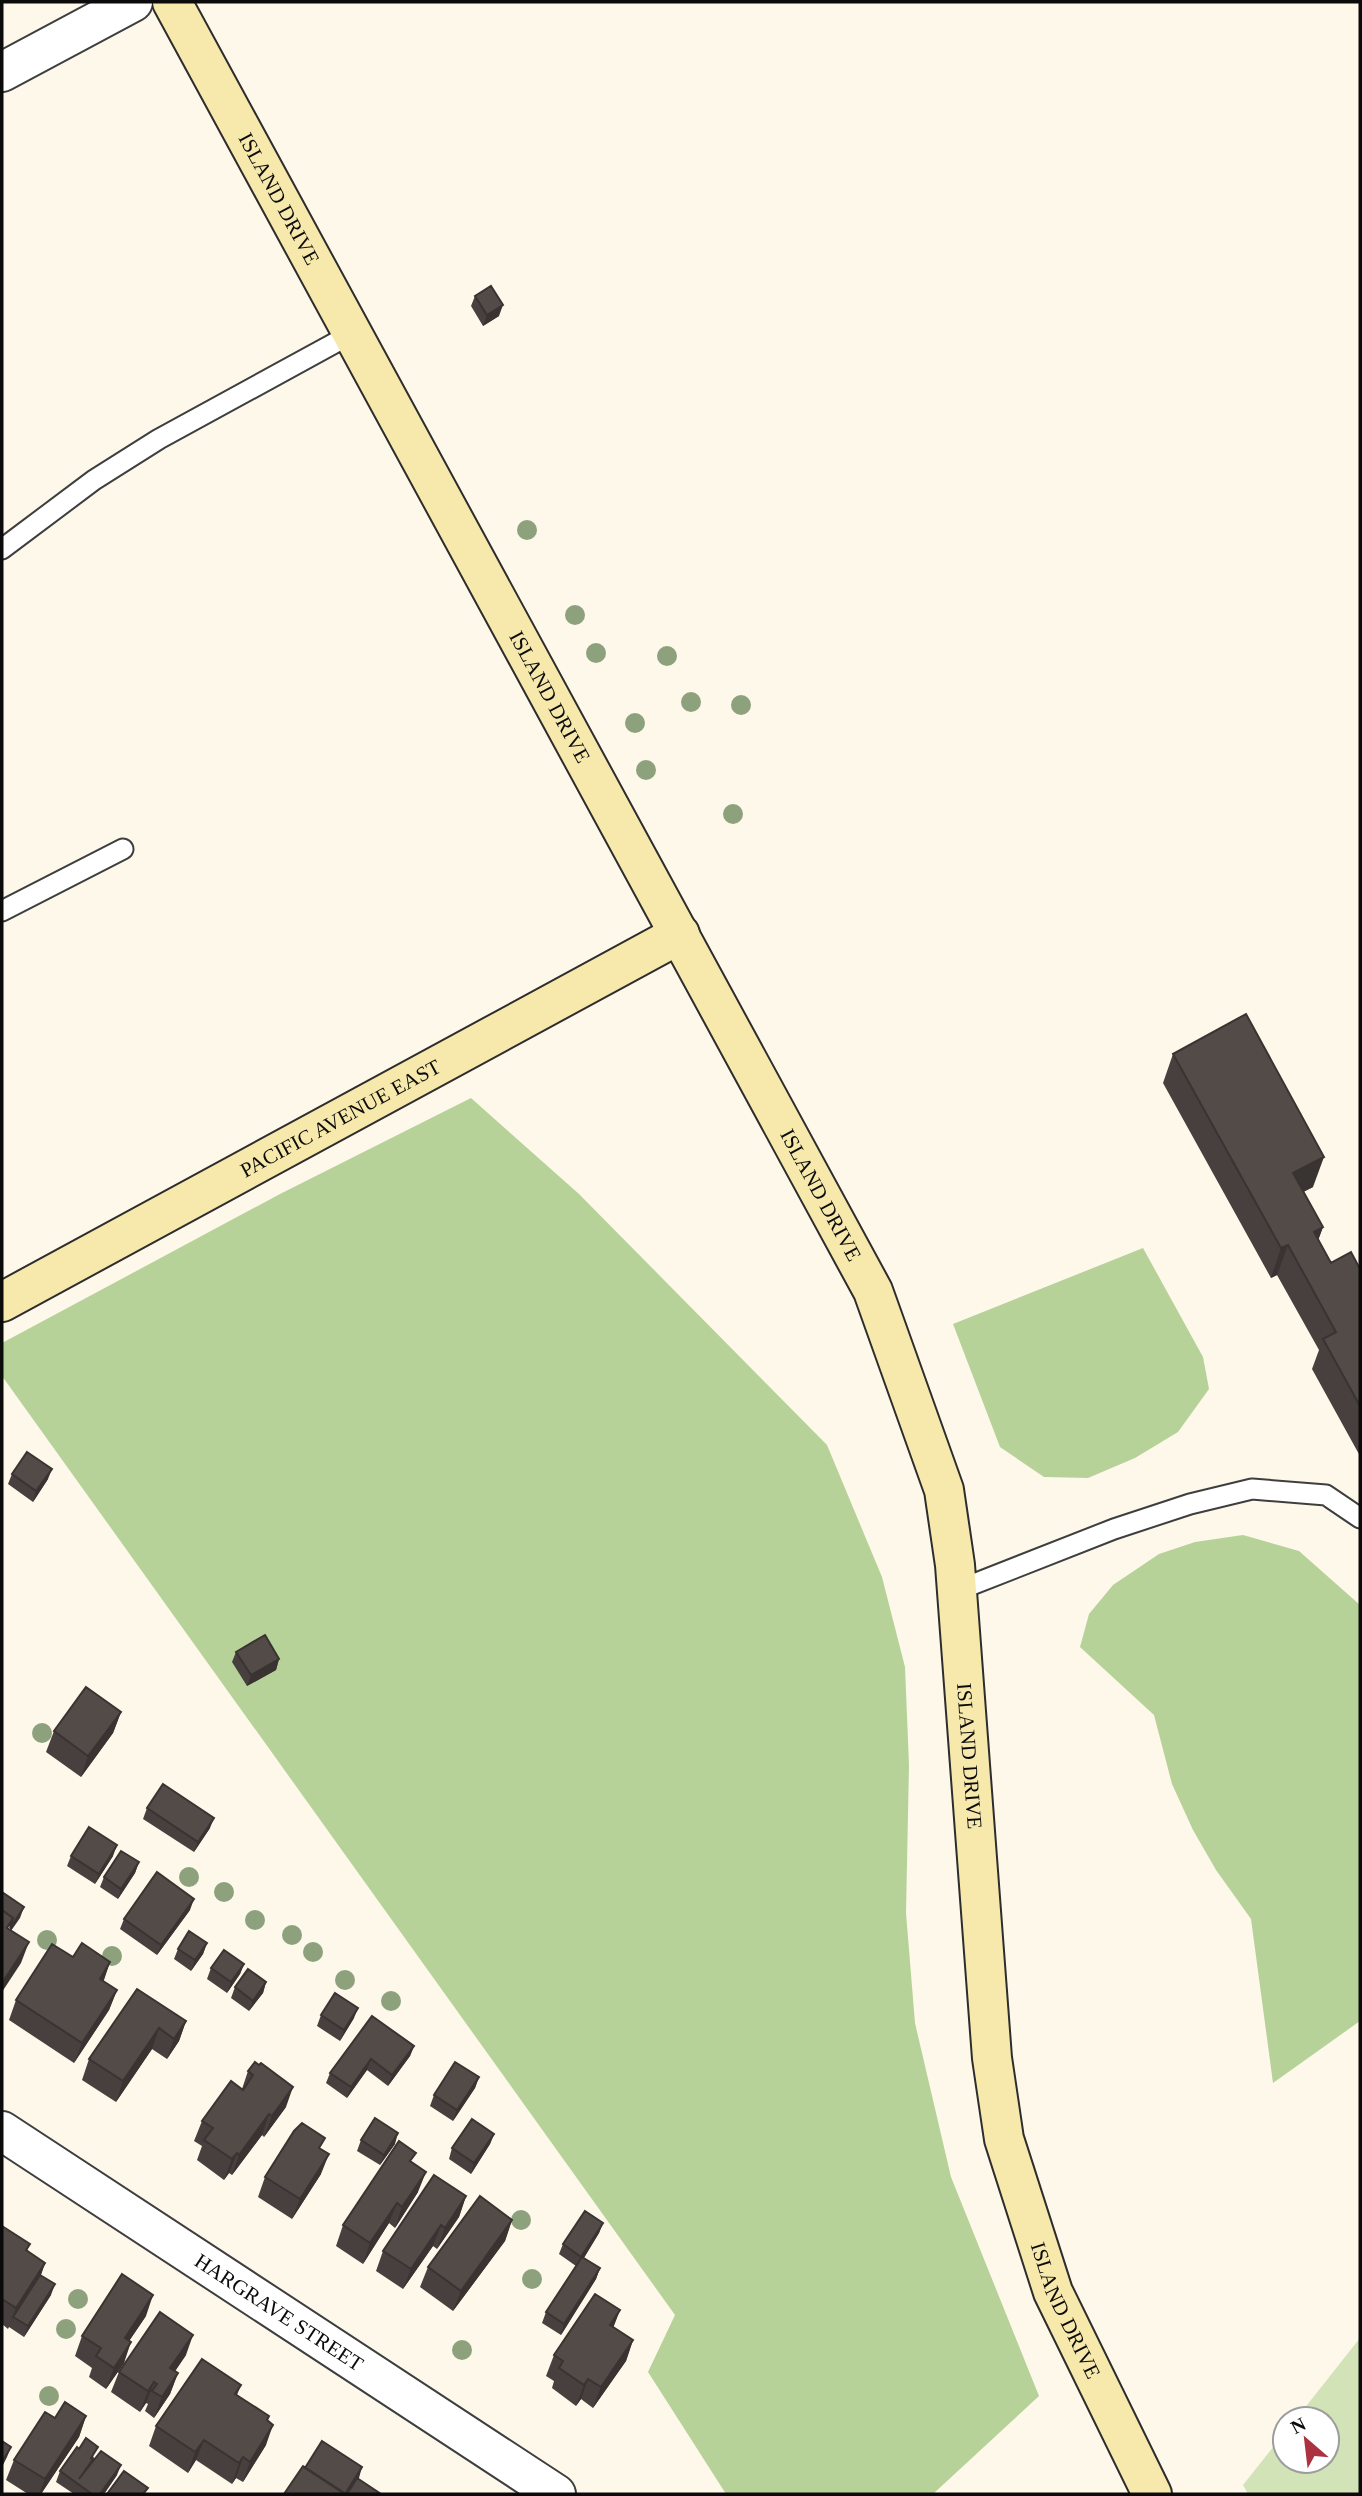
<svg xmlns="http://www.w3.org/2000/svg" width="1362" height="2496" font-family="'Times New Roman',serif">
<rect width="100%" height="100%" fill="#fdf8ea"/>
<path fill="#d2e3b8" d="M1360 2338V2494H1248L1243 2485 1285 2432V2461H1327V2419H1296Z"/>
<path fill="#b7d299" d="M471 1098 579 1194 827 1445 882 1577 905 1667 909 1765 906 1913 915 2023 951 2177 1039 2396 933 2494H726L648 2372 675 2315 2 1376V1343L280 1194Z
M1143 1248 1203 1357 1209 1389 1178 1432 1135 1458 1088 1478 1044 1477 1000 1447 953 1324Z
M1243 1535 1299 1551 1360 1605V2021L1273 2083 1251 1919 1216 1870 1193 1830 1172 1784 1154 1715 1080 1647 1089 1614 1113 1585 1159 1554 1195 1542Z"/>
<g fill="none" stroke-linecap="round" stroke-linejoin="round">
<defs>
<path id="lane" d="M2 549 94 480 159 439 353 333
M2 911 123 849
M956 1591 1114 1529 1190 1504 1252 1489 1326 1495 1360 1518"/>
<g id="street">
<path d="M2 72 133 2"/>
<path id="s1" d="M2 2131 556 2494"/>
</g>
<g id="secondary">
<path id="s2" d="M172 2 873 1291 944 1490 955 1565 992 2058 1004 2139 1053 2292 1152 2494"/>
<path id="s3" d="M2 1302 680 934"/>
</g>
</defs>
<use href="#lane" stroke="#3e3e3e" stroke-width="23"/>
<use href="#street" stroke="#3e3e3e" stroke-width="42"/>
<use href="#secondary" stroke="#2d2d2d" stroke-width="42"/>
<use href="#lane" stroke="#fff" stroke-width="19"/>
<use href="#street" stroke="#fff" stroke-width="38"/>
<use href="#secondary" stroke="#f7e9ac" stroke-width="38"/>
</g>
<g fill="#8da27c">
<circle cx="527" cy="530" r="10"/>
<circle cx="575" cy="615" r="10"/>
<circle cx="596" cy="653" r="10"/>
<circle cx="667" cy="656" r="10"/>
<circle cx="691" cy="702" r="10"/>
<circle cx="741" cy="705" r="10"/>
<circle cx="635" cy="723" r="10"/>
<circle cx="646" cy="770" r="10"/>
<circle cx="733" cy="814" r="10"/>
<circle cx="42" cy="1733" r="10"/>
<circle cx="189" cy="1877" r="10"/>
<circle cx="224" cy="1892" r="10"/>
<circle cx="255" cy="1920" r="10"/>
<circle cx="292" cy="1935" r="10"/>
<circle cx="47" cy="1940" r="10"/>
<circle cx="313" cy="1952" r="10"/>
<circle cx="112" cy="1956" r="10"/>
<circle cx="345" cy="1980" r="10"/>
<circle cx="391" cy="2001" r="10"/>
<circle cx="521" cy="2220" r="10"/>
<circle cx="532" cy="2279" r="10"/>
<circle cx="78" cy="2299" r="10"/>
<circle cx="66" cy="2329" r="10"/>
<circle cx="462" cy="2350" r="10"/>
<circle cx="49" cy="2396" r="10"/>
</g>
<path fill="#47403e" d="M475 296 499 316 483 326 471 306Z
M1173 1054 1313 1187 1303 1192 1323 1227 1318 1240 1331 1263 1360 1269V1456L1312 1369 1319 1350 1277 1275 1271 1278 1163 1083Z
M12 1474 48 1479 33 1502 8 1484Z
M236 1652 279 1659 276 1670 247 1686 232 1662Z
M121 1712 113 1733 81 1777 46 1752 54 1731Z
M147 1808 210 1828 194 1852 143 1819Z
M71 1856H113L95 1884 67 1866Z
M139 1862 135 1873 118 1899 100 1887 104 1877Z
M190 1910 157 1955 120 1929 124 1919Z
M207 1943 203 1954 191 1971 174 1959 178 1949Z
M73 1957 110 1962 103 1981 117 1990 109 2010 74 2063 9 2020 16 2000Z
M244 1964 240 1974 227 1993 207 1979 211 1968Z
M266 1982 263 1993 249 2011 231 1998 235 1987Z
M137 1989 186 2021 179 2041 167 2059 152 2049 116 2102 82 2080 89 2059Z
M321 2015 354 2018 340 2041 317 2026Z
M414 2046 410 2056 388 2086 367 2070 347 2098 326 2083 330 2073Z
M255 2062 286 2107 264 2137 262 2135 232 2175 229 2173 224 2180 197 2160 202 2146 194 2141 202 2121 242 2089 248 2071Z
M479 2077 475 2088 453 2121 430 2106 434 2095Z
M494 2134 490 2144 471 2174 449 2159 452 2148Z
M361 2140 395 2144 380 2165 357 2151Z
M321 2149V2174L292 2219 258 2197 265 2177Z
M412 2163 418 2192 395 2228 389 2223 363 2264 336 2246 343 2225Z
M466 2196 459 2217 437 2249 433 2246 403 2289 376 2271 383 2251Z
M512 2220 505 2241 453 2311 420 2287 428 2267Z
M603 2223 599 2233 584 2258 600 2268 596 2279 561 2335 542 2323 546 2312 576 2266 559 2254 563 2244Z
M2 2226 30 2244 27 2251 45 2263 41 2275 51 2295 24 2337 9 2327 8 2329 2 2324Z
M620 2310 613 2327 633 2340 626 2361 593 2408 581 2399 576 2406 552 2388 554 2381 546 2376 554 2355Z
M146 2316 129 2341 124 2363 106 2389 89 2377 92 2368 75 2356 82 2336Z
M186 2355 175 2371 178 2373 170 2394 154 2418 145 2411 148 2404 146 2403 140 2412 111 2392 119 2372Z
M241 2385 237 2395 268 2421 266 2445 243 2482 236 2478 232 2484 196 2460 188 2473 149 2446 156 2426Z
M86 2416 79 2437 41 2494H28L6 2480 14 2460 55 2418Z
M79 2449 94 2457 92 2463 117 2475 104 2494H74L56 2482 60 2471Z"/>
<path fill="#393432" d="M503 305 499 316 483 326 487 315Z
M1324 1157 1313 1187 1282 1203 1293 1173Z
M1323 1227 1312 1257 1314 1232Z
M1288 1245 1277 1275 1271 1278 1281 1248Z
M52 1469 48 1479 33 1502 36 1491Z
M279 1659 276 1670 247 1686 251 1675Z
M121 1712 113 1733 81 1777 88 1756Z
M214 1818 210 1828 194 1852 198 1842Z
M117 1845 113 1856 95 1884 99 1874Z
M139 1862 135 1873 118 1899 121 1889Z
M194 1899 190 1910 157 1955 161 1945Z
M24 1907 20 1918 6 1938 10 1928Z
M29 1942 21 1963 2 1992V1983Z
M207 1943 203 1954 191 1971 195 1960Z
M110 1962 103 1983 100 1979Z
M244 1964 240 1974 227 1993 231 1982Z
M266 1982 263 1993 249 2011 253 2001Z
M117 1990 109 2010 74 2063 82 2043Z
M358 2008 354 2018 340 2041 344 2030Z
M186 2021 179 2041 167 2059 174 2039Z
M159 2028 152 2049 116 2102 123 2081Z
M414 2046 410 2056 388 2086 392 2075Z
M371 2059 367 2070 347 2098 351 2087Z
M479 2077 475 2088 453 2121 457 2110Z
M293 2087 286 2107 264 2137 272 2116Z
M269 2114 262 2135 232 2175 239 2155Z
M398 2133 395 2144 380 2165 384 2155Z
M494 2134 490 2144 471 2174 474 2163Z
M237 2153 229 2173 224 2180 232 2159Z
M329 2154 321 2174 292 2219 300 2199Z
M426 2172 418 2192 395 2228 402 2207Z
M466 2196 459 2217 437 2249 445 2228Z
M397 2203 389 2223 363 2264 370 2243Z
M512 2220 505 2241 453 2311 461 2291Z
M603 2223 599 2233 578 2267 581 2257Z
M441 2225 433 2246 403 2289 411 2269Z
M45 2263 38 2283 13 2317 8 2329 16 2308Z
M600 2268 596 2279 561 2335 564 2324Z
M55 2284 51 2295 24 2337 28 2326Z
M153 2295 146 2316 117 2359 125 2338Z
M620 2310 612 2331 610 2325Z
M193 2335 186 2355 163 2389 170 2368Z
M633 2340 626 2361 593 2408 601 2387Z
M131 2342 124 2363 106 2389 114 2368Z
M178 2373 170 2394 154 2418 162 2397Z
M588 2379 581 2399 576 2406 584 2385Z
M154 2382 146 2403 140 2412 148 2391Z
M86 2416 79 2437 41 2494H39L45 2479Z
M273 2425 266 2445 243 2482 250 2462Z
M204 2440 196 2460 188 2473 195 2452Z
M11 2447 7 2457 2 2467 3 2460Z
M243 2457 236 2478 232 2484 239 2463Z
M121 2465 117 2475 104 2494H100Z
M362 2467 359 2478 348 2494H345Z"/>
<path fill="#524b48" stroke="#393432" stroke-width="2" d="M491 286 503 305 487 315 475 296Z
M1246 1014 1324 1157 1293 1173 1323 1227 1314 1232 1331 1263 1351 1252 1360 1269V1406L1323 1339 1336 1332 1288 1245 1281 1248 1173 1054Z
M27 1452 52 1469 36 1491 12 1474Z
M265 1635 279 1659 251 1675 236 1652Z
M86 1687 121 1712 88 1756 54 1731Z
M163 1784 214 1818 198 1842 147 1808Z
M89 1827 117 1845 99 1874 71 1856Z
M121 1851 139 1862 121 1889 104 1877Z
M157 1872 194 1899 161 1945 124 1919Z
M2 1892 24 1907 10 1928 13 1918 2 1910Z
M2 1910 13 1918 7 1928 29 1942 2 1983Z
M189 1931 207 1943 195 1960 178 1949Z
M82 1943 110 1962 100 1979 117 1990 82 2043 16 2000 52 1944 73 1957Z
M224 1950 244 1964 231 1982 211 1968Z
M248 1969 266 1982 253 2001 235 1987Z
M137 1989 186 2021 174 2039 159 2028 123 2081 89 2059Z
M335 1993 358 2008 344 2030 321 2015Z
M372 2016 414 2046 392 2075 371 2059 351 2087 330 2073Z
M255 2062 259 2065 261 2063 293 2087 272 2116 269 2114 239 2155 237 2153 232 2159 204 2140 213 2128 202 2121 231 2081 243 2090 253 2075 248 2071Z
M455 2062 479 2077 457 2110 434 2095Z
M375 2118 398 2133 384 2155 361 2140Z
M472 2119 494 2134 474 2163 452 2148Z
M302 2123 325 2138 319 2148 329 2154 300 2199 265 2177 294 2131Z
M399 2141 416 2153 410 2161 426 2172 402 2207 397 2203 370 2243 343 2225Z
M434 2175 466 2196 445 2228 441 2225 411 2269 383 2251Z
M480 2196 512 2220 461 2291 428 2267Z
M585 2211 603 2223 581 2257 563 2244Z
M2 2226 30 2244 26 2250 45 2263 16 2308 2 2299Z
M582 2257 600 2268 564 2324 546 2312Z
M122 2274 153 2295 125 2338 131 2342 114 2368 96 2356 101 2348 82 2336Z
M40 2275 55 2284 28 2326 13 2317Z
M595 2294 620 2310 610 2325 633 2340 601 2387 588 2379 584 2385 559 2368 563 2361 554 2355Z
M160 2312 193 2335 170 2368 178 2373 162 2397 152 2391 157 2384 154 2382 148 2391 119 2372Z
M202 2359 241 2385 235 2394 269 2416 267 2420 273 2425 250 2462 243 2457 239 2463 204 2440 195 2452 156 2426Z
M65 2402 86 2416 45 2479 14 2460 45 2412 55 2418Z
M86 2438 98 2447 91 2458 93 2459 79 2479 101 2451 121 2465 100 2494H92L60 2471 77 2447 79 2449Z
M2 2441 11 2447 3 2460 2 2459Z
M322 2441 362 2467 345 2494 305 2468Z
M303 2466 346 2494H284Z
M124 2471 148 2488 143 2494H107Z
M357 2478 381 2494H347Z"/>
<g text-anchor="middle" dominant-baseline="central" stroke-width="7" stroke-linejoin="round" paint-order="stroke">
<g font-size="21" fill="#0b0b0b" stroke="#fff">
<text stroke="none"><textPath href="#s2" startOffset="224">ISLAND DRIVE</textPath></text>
<text stroke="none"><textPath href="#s2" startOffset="791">ISLAND DRIVE</textPath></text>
<text stroke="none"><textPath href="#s3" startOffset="385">PACIFIC AVENUE EAST</textPath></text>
<text stroke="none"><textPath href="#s2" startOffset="1358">ISLAND DRIVE</textPath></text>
<text stroke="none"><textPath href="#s2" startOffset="1946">ISLAND DRIVE</textPath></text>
<text stroke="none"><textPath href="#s2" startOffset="2513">ISLAND DRIVE</textPath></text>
<text stroke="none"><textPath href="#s1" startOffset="331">HARGRAVE STREET</textPath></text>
</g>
</g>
<rect width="1362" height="2496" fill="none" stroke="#0b0b0b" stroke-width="7"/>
<g transform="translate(1306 2440) rotate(332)"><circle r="33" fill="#ffffff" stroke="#9d9d9d" stroke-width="2"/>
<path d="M0-5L12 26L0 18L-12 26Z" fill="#ab3240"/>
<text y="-10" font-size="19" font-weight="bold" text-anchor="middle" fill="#0b0b0b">N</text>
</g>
</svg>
